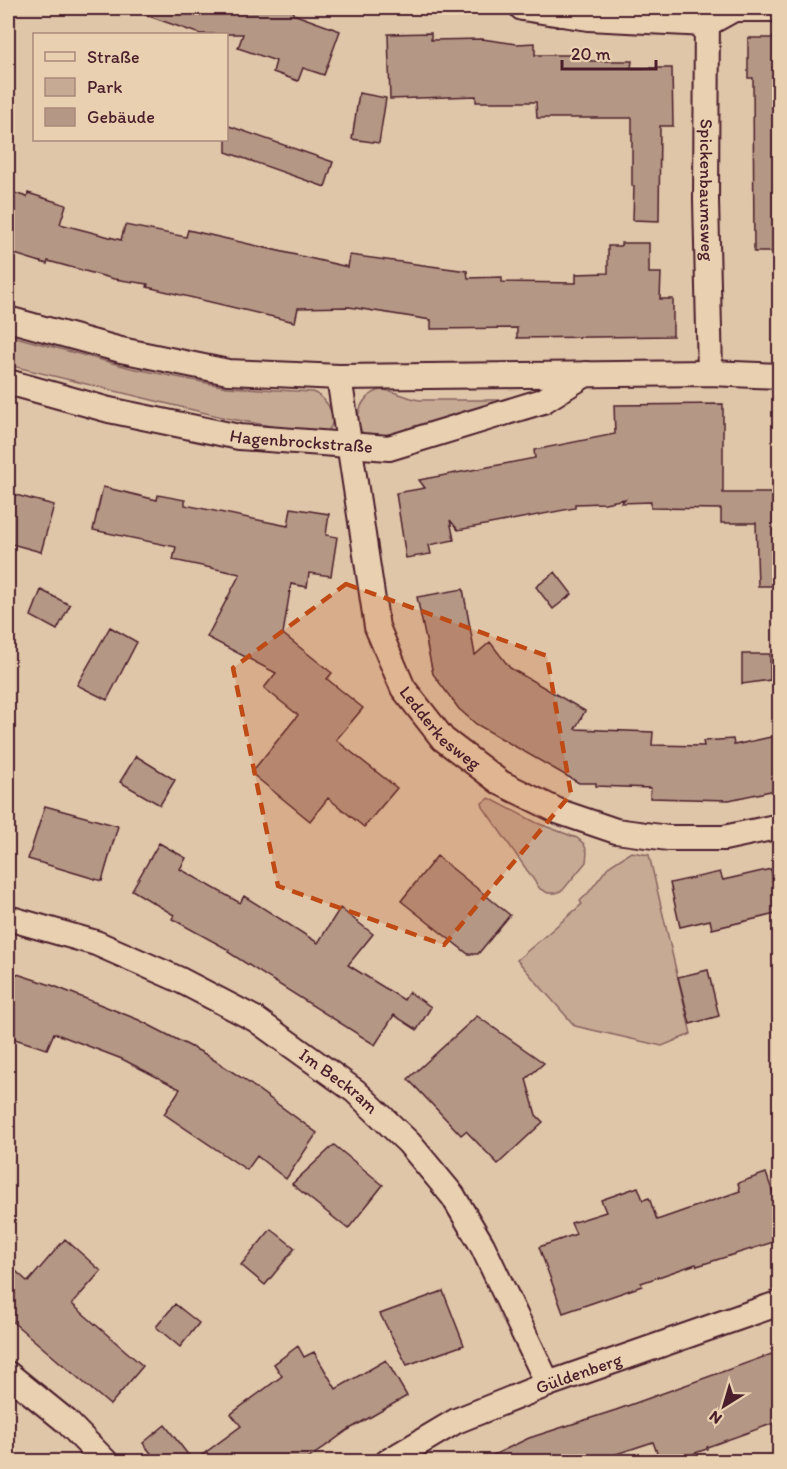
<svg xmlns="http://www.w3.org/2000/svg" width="787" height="1469" font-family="Itim,sans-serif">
<rect width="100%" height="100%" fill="#dfc6a9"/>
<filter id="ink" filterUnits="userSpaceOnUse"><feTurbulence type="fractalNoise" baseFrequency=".0167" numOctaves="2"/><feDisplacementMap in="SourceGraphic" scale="12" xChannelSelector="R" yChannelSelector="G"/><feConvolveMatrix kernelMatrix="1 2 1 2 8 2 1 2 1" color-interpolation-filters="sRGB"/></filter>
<g filter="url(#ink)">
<path fill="#c7aa94" stroke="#886460" stroke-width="1.5" d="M8 335 131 368 227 387 312 392C330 398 343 426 321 435L226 418 8 365Z
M380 390C395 390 406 398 420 400H528L384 441 363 434C353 416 360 397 380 390Z
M489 798 537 823 577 838 584 844 587 852 586 862 563 890 556 893H548L540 889 483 807 482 803Z
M631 852 649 855 691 1034 662 1046 575 1026 517 960 582 904 580 901 589 892 608 867Z"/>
<path fill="#b59785" stroke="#4a1f2b" stroke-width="1.5" d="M134 8H295L293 14 340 31 324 75 303 68 298 81 273 72 276 61 238 48 243 34H200L134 11Z
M431 33V40L482 39 517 44 535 43V55H590V61H632L631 68H672L673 126H660L659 221 633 220 634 186H632V118H537L536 102H476V96L390 99 388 34Z
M748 38H780V252H754L753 78H748Z
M359 93 386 98 379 143 352 139Z
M226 125 333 162 325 187 226 152Z
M8 191 27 197 28 193 66 205 60 224 121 240 125 225 186 237 188 230 348 267 350 255 467 271 468 278 502 277V282L576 283V274L608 273V246H621V243H649V273H661L660 299H673V336L517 338V328L431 329V320L349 307 298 308 295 322 147 287 148 284 114 279 48 261 47 264 8 252Z
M723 404V493H780V586H758L756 523H721V509L651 508V502L621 503 625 499 605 503 575 504V508L458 530 450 520 454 540 429 545 431 554 406 558 396 493 425 488 419 480 535 458 534 450 615 434 614 405Z
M103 487 157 500 158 495 185 500V505L288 526 291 508 329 514 326 535 337 537 331 576 309 573 307 587 291 584 283 634 332 673 327 679 363 708 336 740 397 788 364 827 328 798 310 821 251 773 298 715 264 688 276 673 207 637 240 574 173 560 176 547 93 530Z
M8 493 54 505 41 552 8 543Z
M555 572 572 594 553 609 536 587Z
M463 589 475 655 490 642 510 668 585 711 575 729 653 732 652 745 704 746 703 741 733 739 734 745 780 735V789L729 800 650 798 651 788 596 786V783H579L476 724 459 709 433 674 417 597Z
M41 590 70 605 57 630 31 616Z
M110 627 137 642 107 700 77 685Z
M742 654H770V680L742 684Z
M136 756 175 780 160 805 120 782Z
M45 806 118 826 102 881 28 859Z
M159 843 186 858 180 869 240 903 244 896 318 943 340 908 373 934 348 965 404 1000 409 992 431 1007 417 1030 394 1015 375 1045 228 952 229 950 172 919 174 915 132 890Z
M437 856 510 915 478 954H468L401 901Z
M771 869 780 913 712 929 710 920 680 927 670 883 720 872 723 880Z
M708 970 719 1016 690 1024 678 977Z
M8 971 54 986 139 1020 205 1054 242 1078 317 1133 286 1179 257 1156 247 1170 164 1114 180 1089 122 1059 54 1033 47 1049 8 1037Z
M477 1016 544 1063 526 1079 536 1115 543 1122 498 1164 466 1131 461 1135 408 1079Z
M334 1145 383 1185 348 1229 292 1184Z
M766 1173 780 1213V1240L697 1266 696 1264 641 1283 642 1286 563 1313 539 1247 576 1234 571 1223 606 1212 601 1200 638 1187 643 1200 649 1198 657 1220 740 1191 738 1183Z
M271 1229 295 1248 265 1285 241 1265Z
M65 1239 101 1271 72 1304 143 1366 110 1405 8 1318V1264L28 1282Z
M443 1291 464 1345 407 1365 380 1314Z
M175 1304 199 1323 180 1347 156 1327Z
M298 1346 304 1357 314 1352 336 1389 386 1360 407 1396 348 1430 305 1461H194L241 1426 231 1414 282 1376 274 1364Z
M780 1351V1421L707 1447V1449L672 1461H660L653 1442 595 1461H481L529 1438 616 1410Z
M165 1425 193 1461H157L143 1443Z"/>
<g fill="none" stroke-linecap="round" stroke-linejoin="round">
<defs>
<g id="minor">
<path d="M522 8 588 18 707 24 734 9H780"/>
<path id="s1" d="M707 8 706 200 710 373"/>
<path d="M8 319 121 350 228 372 339 377 710 373 780 376"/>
<path id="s2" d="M339 377 377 627 403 688 443 739 501 783 560 812 616 831 668 838H724L780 826"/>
<path id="s3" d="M8 382 109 410 239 437 389 448 543 401 586 374"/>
<path id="s4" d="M8 918 96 943 178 979 255 1019 355 1091 409 1143 453 1196 482 1245 548 1384"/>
<path d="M8 1374 66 1421 106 1462"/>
<path id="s5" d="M387 1462 456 1421 548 1384 780 1303"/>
</g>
</defs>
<use href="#minor" stroke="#4a1f2b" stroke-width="28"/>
<use href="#minor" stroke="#e9d0b1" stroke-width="24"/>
</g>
</g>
<path fill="#c04a14" fill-opacity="0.2" stroke="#c04a14" stroke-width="4.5" stroke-dasharray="12 8" stroke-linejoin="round" d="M346 584 547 656 571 794 444 945 278 886 233 668Z"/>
<g text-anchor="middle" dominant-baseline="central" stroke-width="5" stroke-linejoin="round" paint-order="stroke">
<g font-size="18" fill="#4a1f2b" stroke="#e9d0b1">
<text stroke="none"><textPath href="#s1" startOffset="182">Spickenbaumsweg</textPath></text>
<text stroke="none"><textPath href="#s3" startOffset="300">Hagenbrockstraße</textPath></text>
<text stroke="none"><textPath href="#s2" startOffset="374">Ledderkesweg</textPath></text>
<text stroke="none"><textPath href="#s4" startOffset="372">Im Beckram</textPath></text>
<text stroke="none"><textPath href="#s5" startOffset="212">Güldenberg</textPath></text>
</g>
</g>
<rect width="787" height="1469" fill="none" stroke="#e9d0b1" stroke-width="30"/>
<rect x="15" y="15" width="757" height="1439" fill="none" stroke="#4a1f2b" stroke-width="2" filter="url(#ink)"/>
<rect x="33" y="33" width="195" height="108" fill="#e9d0b1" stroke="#a9897b" stroke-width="1.5"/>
<rect x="45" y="52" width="30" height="9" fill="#e9d0b1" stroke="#a9897b" stroke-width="1.5"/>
<text x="87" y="63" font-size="18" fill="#4a1f2b">Straße</text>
<rect x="45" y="78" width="30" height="18" fill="#c7aa94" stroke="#a9897b" stroke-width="1.5"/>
<text x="87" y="93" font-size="18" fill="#4a1f2b">Park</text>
<rect x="45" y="108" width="30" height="18" fill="#b59785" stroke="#a9897b" stroke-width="1.5"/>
<text x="87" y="123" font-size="18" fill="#4a1f2b">Gebäude</text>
<g transform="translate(724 1406) rotate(217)" stroke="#e9d0b1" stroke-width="4.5" paint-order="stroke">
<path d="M0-4.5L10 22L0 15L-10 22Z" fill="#4a1f2b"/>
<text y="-9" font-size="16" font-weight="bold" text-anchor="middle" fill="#4a1f2b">N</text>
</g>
<path d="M562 60v9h94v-9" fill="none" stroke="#4a1f2b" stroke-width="3"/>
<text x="571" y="60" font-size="18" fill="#4a1f2b" stroke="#e9d0b1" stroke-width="4.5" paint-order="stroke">20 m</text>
</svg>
